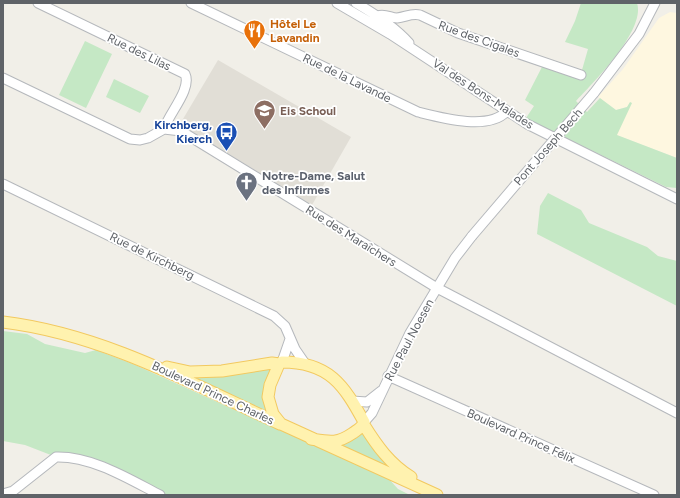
<svg xmlns="http://www.w3.org/2000/svg" width="680" height="498" font-family="Figtree,sans-serif">
<rect width="100%" height="100%" fill="#f1efe8"/>
<path fill="#fef7e0" d="M670 12 677 13V158L616 135 630 103 627 107 616 110 598 97 623 69 659 18Z"/>
<path fill="#e1ded6" d="M218 60 351 137 312 205 180 124Z"/>
<path fill="#c5e8c5" d="M581 3H637C646 30 593 83 576 101L587 112 600 98 616 110 627 107 630 102 632 103 617 135 677 158V188L666 187 526 118 534 106 525 100 543 65 580 77 588 49 565 42 575 21Z
M85 41 112 54 86 108 59 95Z
M114 79 149 96 140 113 106 97Z
M548 193 581 210 589 223 647 247 658 256 677 261V306L537 234 540 206Z
M3 331 27 334 45 344 85 353 96 350 133 364 389 479 398 489 410 495H160L110 468 56 457 25 445 3 441Z
M273 368 267 412 193 379 194 375Z
M363 432 389 465 388 469 342 448 340 444Z"/>
<g fill="none" stroke-linecap="round" stroke-linejoin="round">
<defs>
<path id="minor" d="M38 3 185 74C192 89 169 113 164 129
M191 3 418 112C442 118 489 131 507 111
M337 3 390 34 527 124 677 199
M356 3C375 14 394 26 409 43
M378 16C384 13 391 18 397 18 406 17 411 13 420 15L458 33 581 75
M3 78 130 139 140 140 148 138 164 129 181 131 437 288 677 413
M594 93 639 34 655 3
M3 184 274 316 285 326 295 349 306 365
M282 362 290 339
M388 376 654 495
M352 401 367 402 381 391
M364 422 372 413 410 333 455 258 472 236
M3 494 13 491 56 457C92 456 129 479 160 495"/>
<path id="major" d="M3 322C102 334 191 383 280 424
M167 367 190 372 222 371 272 363 279 364
M364 425C377 446 390 464 411 477
M311 439C330 442 337 444 353 433 357 430 363 427 364 422 344 385 329 362 282 362L279 364 270 385 268 397 273 414 281 424 437 495"/>
</defs>
<use href="#minor" stroke="#b5b8bc" stroke-width="11"/>
<use href="#major" stroke="#f2c960" stroke-width="13"/>
<use href="#minor" stroke="#fff" stroke-width="9"/>
<use href="#major" stroke="#fff2af" stroke-width="11"/>
<defs>
<path id="minor-bridge" d="M472 236 594 93"/>
</defs>
<use href="#minor-bridge" stroke="#b5b8bc" stroke-width="11" stroke-linecap="butt"/>
<use href="#minor-bridge" stroke="#fff" stroke-width="9"/>
</g>
<defs>
<symbol id="restaurant-pin" viewBox="-11 -11 22 30"><path d="M0 17L-7.5 6A9.5 9.5 0 1 1 7.5 6Z" fill="#e8710a" stroke="#fff"/><path d="M-5-6h1v4h1v-4h1v4h1v-4h1v5L-1.5 .5V6h-2V.5L-5-1ZM5-6V6H3V1.5H1.5Q1.5-4 5-6Z" fill="#fff"/></symbol>
<symbol id="school-pin" viewBox="-11 -11 22 30"><path d="M0 17L-7.5 6A9.5 9.5 0 1 1 7.5 6Z" fill="#8d6e63" stroke="#fff"/><path d="M0-5L7-2L0 1L-7-2ZM-4 1L0 2.5L4 1V4Q0 6-4 4Z" fill="#fff"/></symbol>
<symbol id="bus-pin" viewBox="-11 -11 22 30"><path d="M0 17L-7.5 6A9.5 9.5 0 1 1 7.5 6Z" fill="#1a4fb4" stroke="#fff"/><path d="M-5-6H5V4H4V6H2V4H-2V6H-4V4H-5ZM-3.5-4V0h7V-4ZM-3.5 1.2v1.5H-2V1.2ZM2 1.2v1.5H3.5V1.2Z" fill="#fff"/></symbol>
<symbol id="church-pin" viewBox="-11 -11 22 30"><path d="M0 17L-7.5 6A9.5 9.5 0 1 1 7.5 6Z" fill="#6b7280" stroke="#fff"/><path d="M-1.2-6h2.4v3.5h3.3v2.4h-3.3V6h-2.4V-.1h-3.3v-2.4h3.3Z" fill="#fff"/></symbol>
</defs>
<g fill-rule="evenodd">
<use href="#restaurant-pin" x="242" y="18" width="25" height="34"/>
<use href="#school-pin" x="252" y="98" width="25" height="34"/>
<use href="#bus-pin" x="214" y="120" width="25" height="34"/>
<use href="#church-pin" x="234" y="170" width="25" height="34"/>
</g>
<g text-anchor="middle" dominant-baseline="central" stroke-width="3.5" stroke-linejoin="round" paint-order="stroke">
<g font-size="12" font-weight="bold" fill="#c56008" stroke="#fff" text-anchor="start">
<text x="270" y="24">Hôtel Le<tspan x="270" dy="14">Lavandin</tspan></text>
</g>
<g font-size="12" fill="#5f6368" stroke="#fff">
<text transform="translate(479 39) rotate(20)">Rue des Cigales</text>
<text transform="translate(139 52) rotate(26)">Rue des Lilas</text>
<text transform="translate(347 78) rotate(26)">Rue de la Lavande</text>
<text transform="translate(483 94) rotate(33)">Val des Bons-Malades</text>
<text transform="translate(548 147) rotate(-49)">Pont Joseph Bech</text>
<text transform="translate(351 236) rotate(32)">Rue des Maraîchers</text>
<text transform="translate(152 256) rotate(26)">Rue de Kirchberg</text>
<text transform="translate(409 340) rotate(-62)">Rue Paul Noesen</text>
<text transform="translate(213 393) rotate(25)">Boulevard Prince Charles</text>
<text transform="translate(521 436) rotate(24)">Boulevard Prince Félix</text>
</g>
<g font-size="12" font-weight="bold" fill="#785e54" stroke="#fff" text-anchor="start">
<text x="280" y="111">Eis Schoul</text>
</g>
<g font-size="12" font-weight="bold" fill="#164399" stroke="#fff" text-anchor="end">
<text x="212" y="125">Kirchberg,<tspan x="212" dy="14">Kierch</tspan></text>
</g>
<g font-size="12" font-weight="bold" fill="#5b616d" stroke="#fff" text-anchor="start">
<text x="262" y="176">Notre-Dame, Salut<tspan x="262" dy="14">des Infirmes</tspan></text>
</g>
</g>
<rect width="680" height="498" fill="none" stroke="#5f6368" stroke-width="8"/>
</svg>
